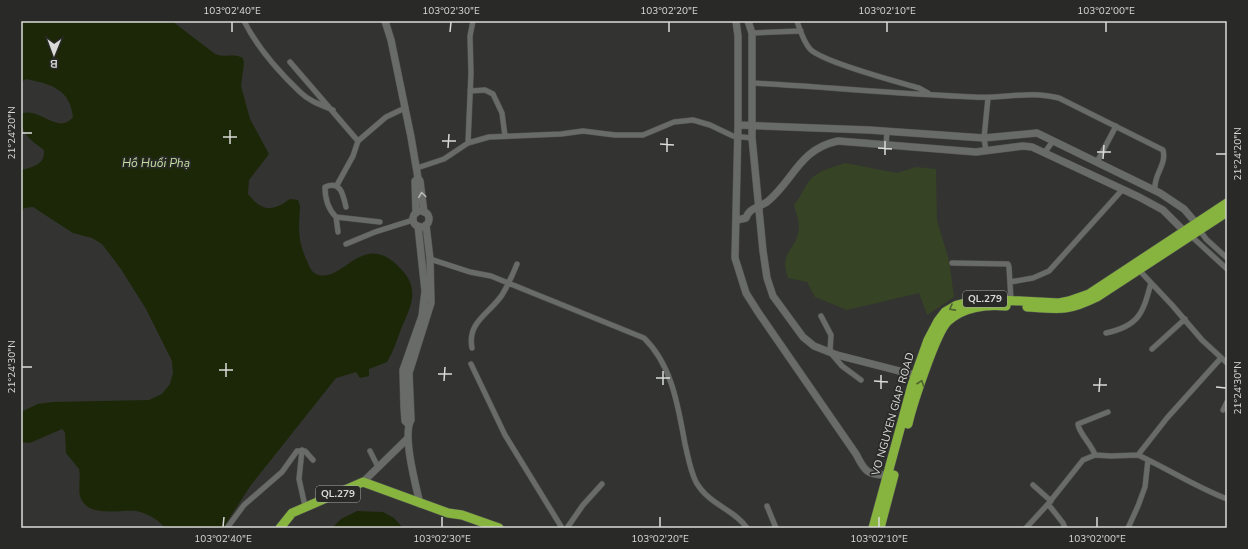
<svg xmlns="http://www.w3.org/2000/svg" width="1248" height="549" font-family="'Nunito Sans',sans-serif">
<rect width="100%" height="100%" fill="#333431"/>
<path fill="#364325" d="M845 163 897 173 916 167 936 169 937 221 949 260 954 297 927 315 919 293 847 310 815 297 807 282 788 278C778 251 798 250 799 227 799 220 796 212 794 205 801 197 805 185 811 179 819 170 834 167 845 163Z"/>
<path fill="#1b2707" d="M21 21H172L215 54C225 58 234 53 243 58L244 63 241 86 250 119 269 154 249 180 248 194C262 212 272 212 290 199L298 200 300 206C299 228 297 238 306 259 309 265 310 271 316 274 334 282 351 256 369 254 380 252 390 258 398 266 421 288 412 304 401 329 397 340 393 352 387 362L369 369V376L360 378 356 372 336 378 251 485 223 528H165C158 519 147 513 136 511 120 509 87 519 80 496 78 488 81 478 79 469L66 453 65 432 62 429 30 443 21 442V412L38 404 53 402 149 400 162 394 170 384 173 373 172 361 146 309 121 269 102 244 92 238 73 233 33 207 24 208 21 213V170C33 167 45 165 44 150 29 139 21 134 21 114 40 106 57 136 73 117 70 89 51 84 26 79L21 82Z
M357 511 383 512 394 518 403 528H332L341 519Z"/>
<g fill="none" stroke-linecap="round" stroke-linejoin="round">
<defs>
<path id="street" d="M244 21C257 47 279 72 300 92 309 101 321 105 333 110
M797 21C800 30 803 41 810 49 822 62 898 82 919 88L928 93
M752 33 801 31
M290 62 358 141
M752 83C826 87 900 94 974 97 1004 99 1029 90 1059 98L1163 150C1167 165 1153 175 1155 190
M470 91 485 90 493 94 502 113 505 136
M468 143 471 73 470 36 473 21
M886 145 887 131
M986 151 984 138 988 98
M1045 152 1053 141
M1097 162 1116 126
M417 168 444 159 468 143 489 137 561 134 583 131 615 135H643L674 122 693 120 710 125 733 136 752 138
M337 185 353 156 358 141 386 117 405 108
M346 207C343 195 341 180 325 187 325 198 328 209 336 217L380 222
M336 217 338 232
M1199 229 1206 239 1227 258
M1190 235 1227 269
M346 244 375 232 413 220
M430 259 470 272 491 276 644 338C672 365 678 406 685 444 688 456 690 470 696 482 709 505 734 509 747 528
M952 263 1008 264 1009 267 1011 300
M1138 269 1172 305 1202 340 1227 363
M1010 282 1033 278 1049 271 1123 189
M821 316 831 335 830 352 842 366 861 380
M1106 333C1139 326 1143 313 1151 283
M472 348C467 322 489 314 502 295 508 285 513 274 517 264
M1152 349 1185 319
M1221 358 1167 418 1138 455C1168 469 1196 487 1227 499
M471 364 505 435 562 528
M1223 410 1227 402
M302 450 299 479 305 506
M370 451 378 467
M1095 455C1092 445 1078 432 1078 424L1108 412
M1033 485 1051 501
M1048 504 1063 523 1065 528
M767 506 776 528
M227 528 244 505 282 472 297 451H305L313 460
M567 528 583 505 602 484
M1026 528 1048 504 1083 460 1095 455 1111 456 1138 455
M1128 528 1138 506 1145 487 1148 460"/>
<path id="secondary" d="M385 21 391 40 411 137 418 178 420 181 424 212
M736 21 738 36V125L735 258 746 293 758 312 856 454C867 476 868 473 892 476
M748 21 752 33V138L763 251 767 278 773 296 803 337 814 346 837 355 915 375
M738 125 869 130 984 138 1037 133 1160 193 1184 209 1196 223
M413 219a8 8 0 1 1 16 0a8 8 0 1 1-16 0Z
M416 213 415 181 418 178
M737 220 746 218C749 208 758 208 767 202 794 180 799 149 838 141L976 152 1023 146 1032 147 1139 197 1163 210 1184 231
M408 424 405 421 404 407 403 370 422 316 425 291 418 226
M363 482 407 439
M420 504C416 486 402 435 411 420L409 373 431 303 430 259 426 225"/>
<path id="highway" d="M1027 307C1060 309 1066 312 1097 297L1227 212
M908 424C912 406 936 332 948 321 963 307 986 304 1006 306
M280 528 292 513 363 482 448 513 462 515 499 528
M873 528 912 385 928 340 938 321 945 312 957 305 981 299 1059 303 1069 301 1089 294 1227 203
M880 528 894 475"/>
</defs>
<use href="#street" stroke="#50514f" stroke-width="6"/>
<use href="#secondary" stroke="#50514f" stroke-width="8"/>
<use href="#highway" stroke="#50514f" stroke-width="10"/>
<use href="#street" stroke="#696b68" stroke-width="5"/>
<use href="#secondary" stroke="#696b68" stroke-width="7"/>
<use href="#highway" stroke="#87b33f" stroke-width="9"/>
</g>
<defs><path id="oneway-chevron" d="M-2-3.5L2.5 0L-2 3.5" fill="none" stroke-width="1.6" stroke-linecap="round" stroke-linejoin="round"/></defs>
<use stroke="#b8b9b7" href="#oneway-chevron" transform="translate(422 195) rotate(-97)"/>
<g stroke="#4f6131">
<use href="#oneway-chevron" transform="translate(952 308) rotate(151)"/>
<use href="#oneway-chevron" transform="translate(921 383) rotate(-71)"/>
</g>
<path fill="none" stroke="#dadbd9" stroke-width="1.5" d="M232 32V22M450 32 451 22M669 32V22M887 32V22M1106 32V22M22 133H32M223 137H237M442 141H456M230 144V130M660 144 674 145M448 148 449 134M878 148 892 149M667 152V138M1097 152H1111M1216 154H1226M885 155V141M1103 159 1104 145M22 367H32M219 370H233M438 374H452M226 377V363M656 378H670M444 381 445 367M874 381 888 382M663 385V371M1093 385H1107M1216 387 1226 388M881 389V375M1099 392 1100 378M223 527 224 517M442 527V517M660 527V517M879 527V517M1097 527V517"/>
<g text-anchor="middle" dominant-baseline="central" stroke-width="3.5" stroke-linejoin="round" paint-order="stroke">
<g fill="#292a27" stroke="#a5a6a4" stroke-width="1">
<rect x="963" y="291" width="44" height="16" rx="3"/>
<rect x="316" y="486" width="44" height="16" rx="3"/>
</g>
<g font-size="10" font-weight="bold" fill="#dadbd9">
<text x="985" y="299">QL.279</text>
<text x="338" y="494">QL.279</text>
</g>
<g font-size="11" fill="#dadbd9" stroke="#292a27">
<text transform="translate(893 414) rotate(-74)">VO NGUYEN GIAP ROAD</text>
</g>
<g font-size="12" font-style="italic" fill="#c4dea3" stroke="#292a27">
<text x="156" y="163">Hồ Huổi Phạ</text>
</g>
</g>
<rect width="1248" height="549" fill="none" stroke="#292a27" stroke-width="44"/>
<g transform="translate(54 54) rotate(181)" stroke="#292a27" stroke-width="3" paint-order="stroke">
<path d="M0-3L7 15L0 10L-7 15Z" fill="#dadbd9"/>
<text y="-6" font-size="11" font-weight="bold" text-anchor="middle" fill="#dadbd9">B</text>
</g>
<rect x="22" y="22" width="1204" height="505" fill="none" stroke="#dadbd9" stroke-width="1.5"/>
<g font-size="10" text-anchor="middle" fill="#dadbd9">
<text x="232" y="14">103°02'40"E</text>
<text x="451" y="14">103°02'30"E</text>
<text x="669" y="14">103°02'20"E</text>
<text x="887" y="14">103°02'10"E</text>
<text x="1106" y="14">103°02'00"E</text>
<text transform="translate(11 133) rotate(-90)" y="4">21°24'20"N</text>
<text transform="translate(1237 154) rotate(-90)" y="4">21°24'20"N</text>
<text transform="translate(11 367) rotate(-90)" y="4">21°24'30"N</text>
<text transform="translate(1237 388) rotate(-90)" y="4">21°24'30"N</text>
<text x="223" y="542">103°02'40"E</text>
<text x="442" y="542">103°02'30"E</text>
<text x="660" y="542">103°02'20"E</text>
<text x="879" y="542">103°02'10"E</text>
<text x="1097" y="542">103°02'00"E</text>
</g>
</svg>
